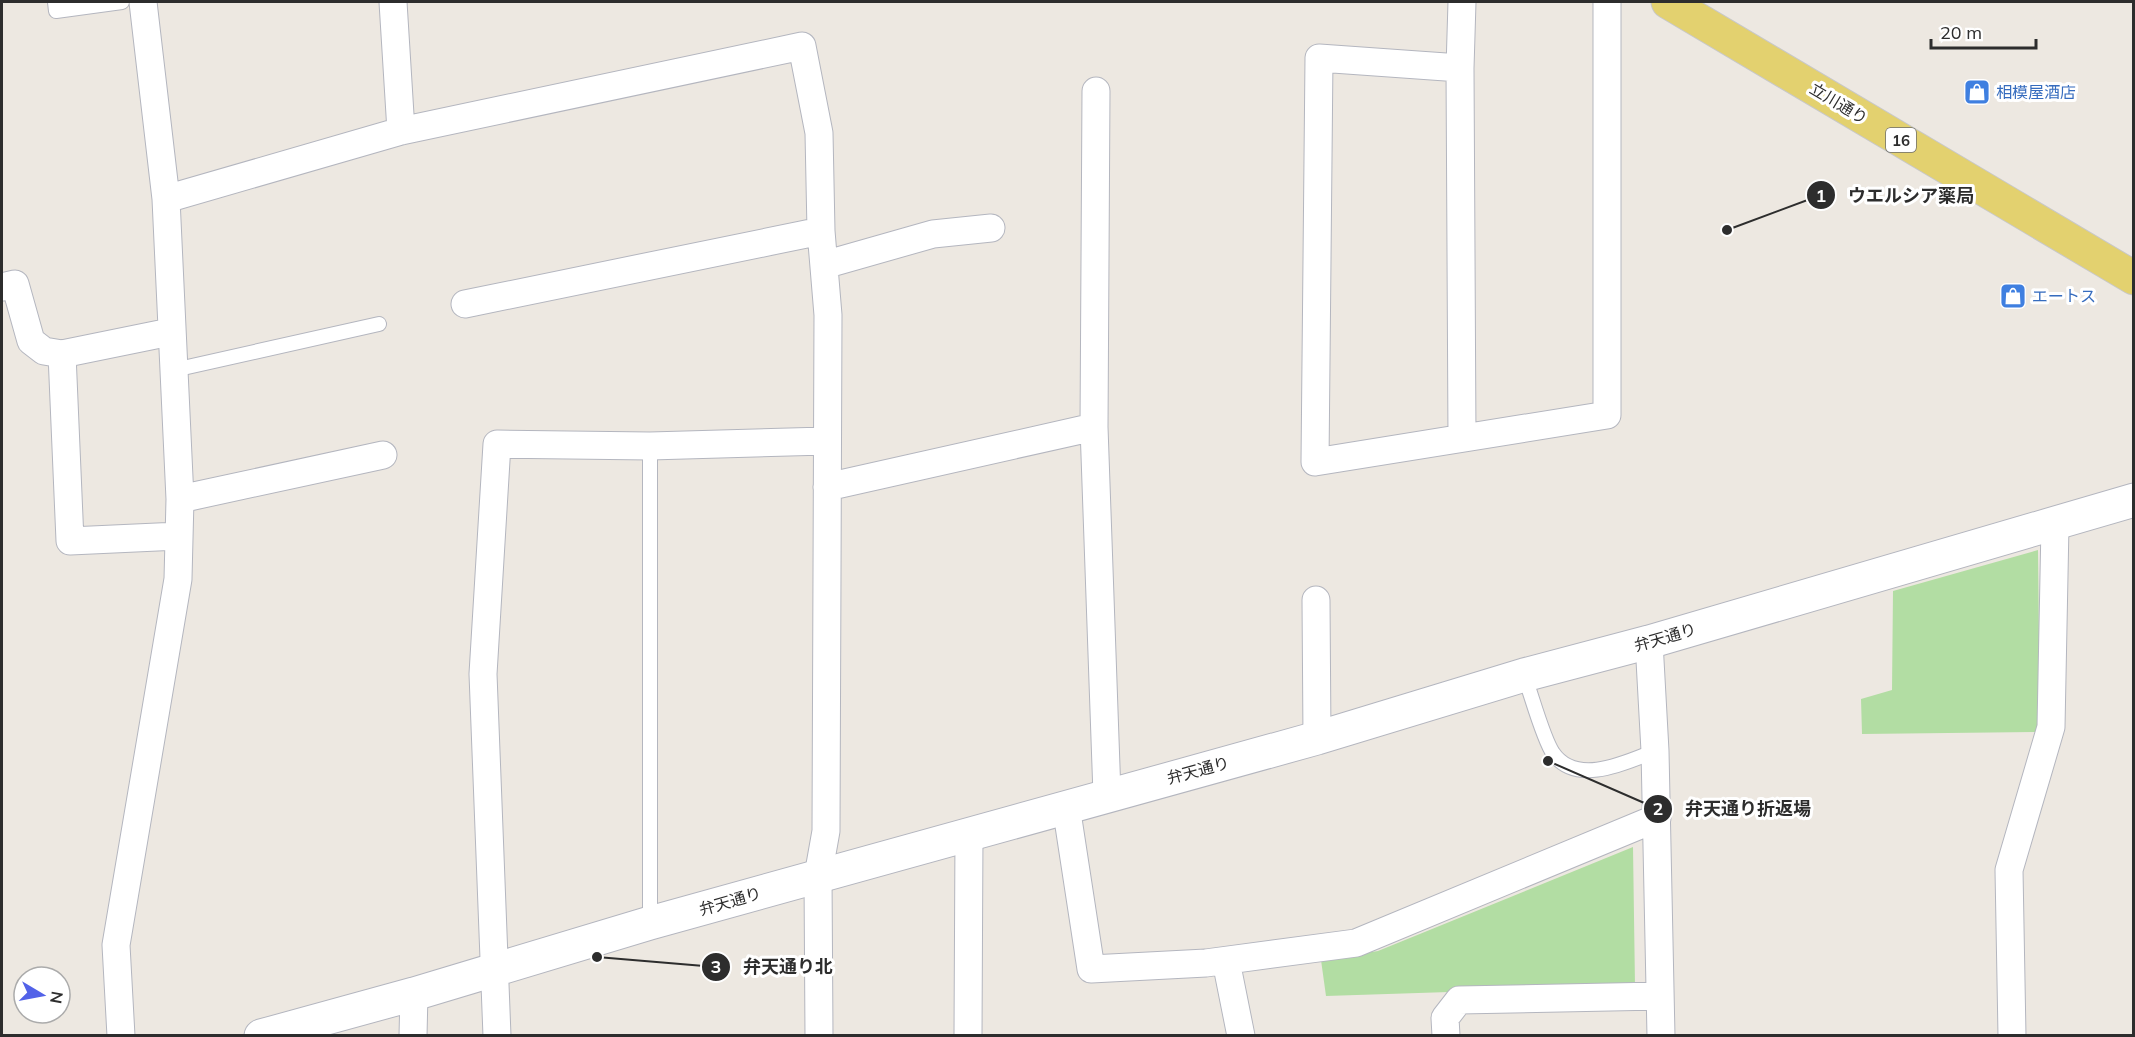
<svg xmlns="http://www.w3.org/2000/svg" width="2135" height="1037" font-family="Mulish,'Noto Sans JP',sans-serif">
<rect width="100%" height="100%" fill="#ede8e1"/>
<path fill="#b2dda3" d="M2038 550 2040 732 1862 734 1861 699 1892 690 1893 591Z
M1633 847 1635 986 1326 996 1321 960 1378 951Z"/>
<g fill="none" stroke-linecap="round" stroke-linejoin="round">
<defs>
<path id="service" d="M55 2 56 11 122 2
M174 370 379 324
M650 446V923
M1524 675C1531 693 1543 739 1553 753 1576 787 1627 762 1655 751"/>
<path id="minor" d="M393 2 401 131
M1462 2 1460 68 1462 438
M1460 68 1319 58 1315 462 1607 415V2
M166 199 401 131 802 46 819 133 821 231 828 315 826 831 818 876 819 1036
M824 265 933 234 991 228
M2 287 15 284 31 341 44 351 62 354 170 332
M465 304 821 231
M62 354 70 541 179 536
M1094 427 1096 91
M827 487 1094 427 1107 795
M180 499 383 455
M1316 600 1317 738
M1649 642 1655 751 1661 1036
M1066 806 1091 969 1206 963 1356 943 1657 818
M1226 961 1241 1036
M121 1036 116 945 178 579 180 499 166 199 143 2
M413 1036 414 994
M497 1036 483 674 497 444 650 446 826 441
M968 1036 969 834
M1446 1036 1445 1018 1459 1000 1660 996
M2012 1036 2009 870 2051 727 2055 525"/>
<path id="tertiary" d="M261 1036 414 994 650 923 1317 738 1524 675 1649 642 2134 500"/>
<path id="primary" d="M1668 2 2134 278"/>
</defs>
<use href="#service" stroke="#b4b6bf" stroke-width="16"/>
<use href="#minor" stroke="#b4b6bf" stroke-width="29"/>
<use href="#tertiary" stroke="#b4b6bf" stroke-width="35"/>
<use href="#primary" stroke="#c8c8c8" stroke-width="35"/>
<use href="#service" stroke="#fff" stroke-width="14"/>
<use href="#minor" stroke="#fff" stroke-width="27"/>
<use href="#tertiary" stroke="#fff" stroke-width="33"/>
<use href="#primary" stroke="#e3d16f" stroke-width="33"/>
</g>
<defs>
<symbol id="shop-square" viewBox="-11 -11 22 22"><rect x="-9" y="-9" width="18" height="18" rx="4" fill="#3f7fe0" stroke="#fff"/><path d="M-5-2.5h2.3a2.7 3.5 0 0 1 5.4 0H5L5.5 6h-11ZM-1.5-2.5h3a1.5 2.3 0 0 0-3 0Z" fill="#fff"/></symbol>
</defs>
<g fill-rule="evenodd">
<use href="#shop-square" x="1962" y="77" width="30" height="30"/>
<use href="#shop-square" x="1998" y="281" width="30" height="30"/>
</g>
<g text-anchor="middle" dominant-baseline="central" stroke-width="6" stroke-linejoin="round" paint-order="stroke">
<rect fill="#fff" stroke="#6c6c6c" stroke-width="1.5" x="1886" y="128" width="30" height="24" rx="4.5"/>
<g font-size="15" font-weight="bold" fill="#2d2d2d">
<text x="1901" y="140">16</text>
</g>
<g font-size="16" fill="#366cbe" stroke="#fff" text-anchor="start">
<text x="1996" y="92">相模屋酒店</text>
<text x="2032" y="296">エートス</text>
</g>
<g font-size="16" fill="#2d2d2d" stroke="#fff">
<text transform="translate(1839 103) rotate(31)">立川通り</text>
<text transform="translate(1665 637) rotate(-16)">弁天通り</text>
<text transform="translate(1198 770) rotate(-15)">弁天通り</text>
<text transform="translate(730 901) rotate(-16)">弁天通り</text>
</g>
</g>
<path fill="none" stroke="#2d2d2d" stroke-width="2" d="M1727 230L1821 195M1548 761L1658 809M597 957L716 967"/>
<g fill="#2d2d2d" stroke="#fff" stroke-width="2">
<circle cx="1727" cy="230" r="6"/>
<circle cx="1548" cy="761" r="6"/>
<circle cx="597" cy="957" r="6"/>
<circle cx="1821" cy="195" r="15"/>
<circle cx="1658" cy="809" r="15"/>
<circle cx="716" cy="967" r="15"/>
</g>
<g font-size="18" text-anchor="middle" font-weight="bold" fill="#fff">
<text x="1821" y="202">1</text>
<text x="1658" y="815">2</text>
<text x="716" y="973">3</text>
</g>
<g font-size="18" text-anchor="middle" font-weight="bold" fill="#2d2d2d" stroke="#fff" stroke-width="6" stroke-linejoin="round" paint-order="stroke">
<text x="1911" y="202">ウエルシア薬局</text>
<text x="1748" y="815">弁天通り折返場</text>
<text x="788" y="973">弁天通り北</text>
</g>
<rect width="2135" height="1037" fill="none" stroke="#2d2d2d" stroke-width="6"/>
<g transform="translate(42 995) rotate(100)"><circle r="28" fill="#ffffff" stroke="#ababab" stroke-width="1.5"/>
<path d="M0-4.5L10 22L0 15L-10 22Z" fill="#5262e8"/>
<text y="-9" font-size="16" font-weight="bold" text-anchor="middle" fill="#2d2d2d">N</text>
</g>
<path d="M1931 39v9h105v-9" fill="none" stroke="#2d2d2d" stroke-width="3"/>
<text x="1940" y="39" font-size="18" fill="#2d2d2d" stroke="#ffffff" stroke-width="4.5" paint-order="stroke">20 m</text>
</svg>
